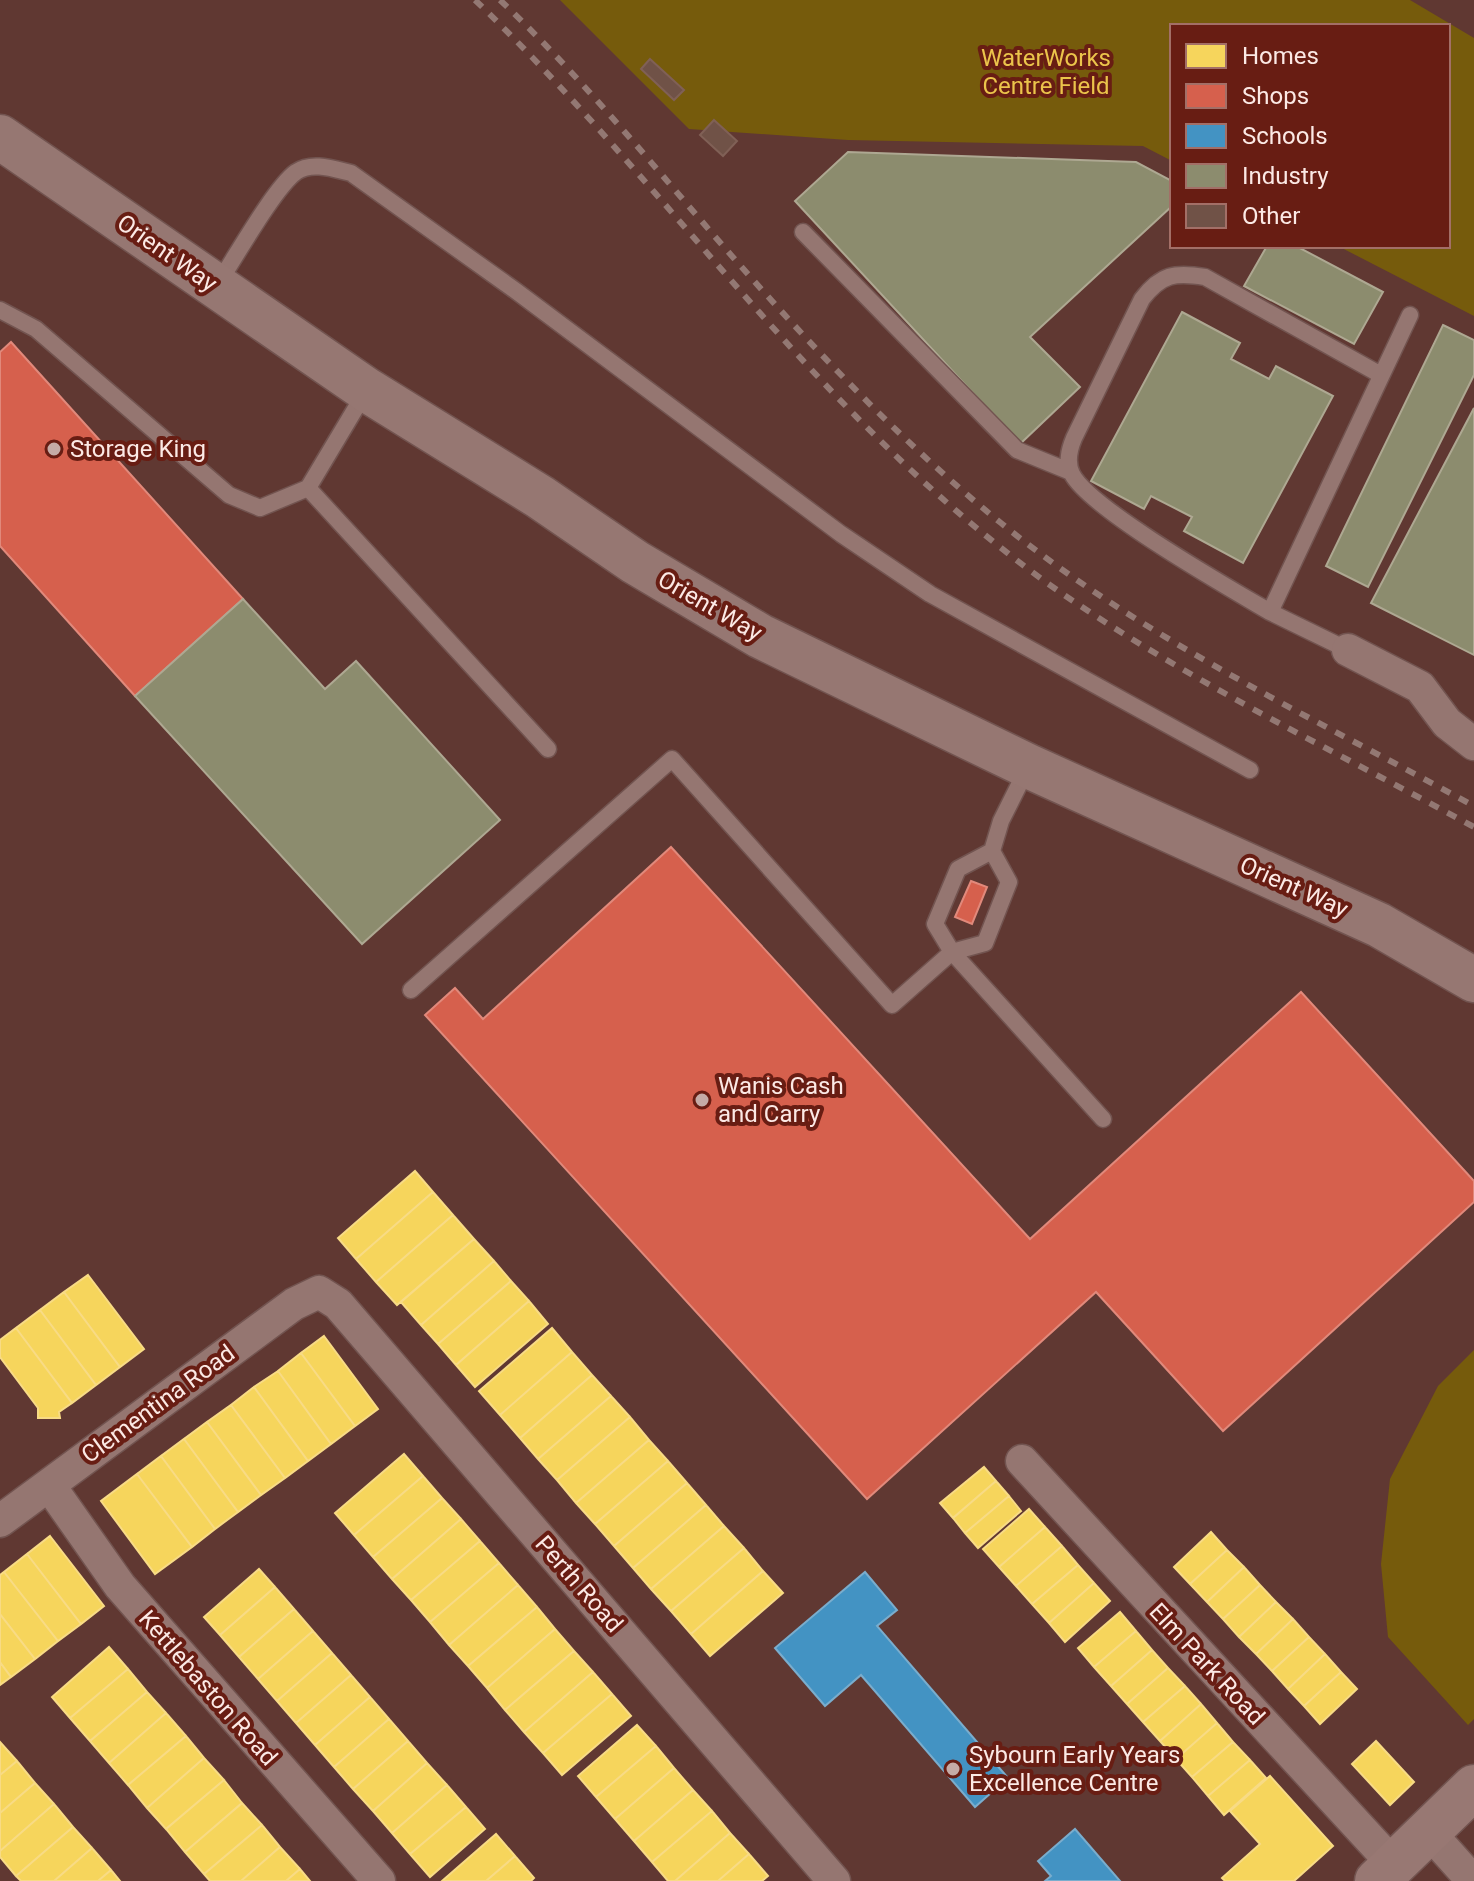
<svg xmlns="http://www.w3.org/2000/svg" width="1474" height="1881" font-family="Roboto,sans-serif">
<rect width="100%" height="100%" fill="#603832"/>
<path fill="#765b0c" d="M560 0H1410L1474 38V316L1338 246H1448V26H1172V161L1143 146 848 140 689 129Z
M1474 1350V1719L1468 1725 1388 1637 1381 1564 1390 1479 1438 1386Z"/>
<path fill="#f6d55c" stroke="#f8db85" stroke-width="2" d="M415 1171 433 1192 356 1259 338 1238Z
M433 1192 453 1215 376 1282 356 1259Z
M453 1215 474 1239 397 1305 376 1282Z
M474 1239 494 1261 421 1325 401 1302Z
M494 1261 511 1281 438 1344 421 1325Z
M88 1275 144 1349 120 1367 64 1292Z
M511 1281 529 1301 456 1365 438 1344Z
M64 1292 120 1367 96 1385 40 1310Z
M529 1301 548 1324 475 1387 456 1365Z
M40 1310 96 1385 72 1403 16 1328Z
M16 1328 72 1403 59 1412 60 1418H38V1408L0 1357V1340Z
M552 1328 572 1352 500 1415 479 1391Z
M324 1336 378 1409 355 1426 301 1353Z
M572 1352 592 1375 520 1438 500 1415Z
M301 1353 355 1426 331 1444 278 1371Z
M278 1371 331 1444 308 1461 254 1387Z
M592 1375 611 1396 538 1459 520 1438Z
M254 1387 308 1461 285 1478 231 1405Z
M611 1396 630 1417 557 1480 538 1459Z
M231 1405 285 1478 261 1495 207 1422Z
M630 1417 649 1440 576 1503 557 1480Z
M207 1422 261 1495 238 1512 184 1439Z
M184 1439 238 1512 215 1529 161 1456Z
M649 1440 668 1461 595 1524 576 1503Z
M404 1454 423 1476 354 1535 335 1513Z
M161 1456 215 1529 192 1547 137 1474Z
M668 1461 687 1483 614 1546 595 1524Z
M984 1467 996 1481 953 1518 940 1503Z
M137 1474 192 1547 155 1574 101 1501Z
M423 1476 442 1498 373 1557 354 1535Z
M996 1481 1009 1496 965 1533 953 1518Z
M687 1483 706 1505 633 1568 614 1546Z
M1009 1496 1021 1511 978 1548 965 1533Z
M442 1498 461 1519 392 1579 373 1557Z
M706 1505 724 1526 651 1589 633 1568Z
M1029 1509 1045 1527 999 1567 983 1549Z
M461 1519 480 1541 411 1600 392 1579Z
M724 1526 744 1548 671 1611 651 1589Z
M1045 1527 1062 1546 1016 1586 999 1567Z
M1211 1532 1227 1550 1190 1584 1174 1567Z
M50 1536 104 1606 81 1624 27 1554Z
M480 1541 499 1563 430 1622 411 1600Z
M1062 1546 1078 1565 1032 1604 1016 1586Z
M744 1548 763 1571 691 1634 671 1611Z
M1227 1550 1244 1567 1207 1602 1190 1584Z
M27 1554 81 1624 58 1641 4 1572Z
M499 1563 518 1585 449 1645 430 1622Z
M1078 1565 1094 1583 1049 1623 1032 1604Z
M1244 1567 1260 1585 1223 1619 1207 1602Z
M259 1569 275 1587 220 1635 204 1617Z
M763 1571 783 1593 710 1656 691 1634Z
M4 1572 58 1641 35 1659 0 1614V1575Z
M1094 1583 1110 1601 1065 1642 1049 1623Z
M518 1585 537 1607 468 1666 449 1645Z
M1260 1585 1276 1602 1239 1637 1223 1619Z
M275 1587 294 1609 239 1657 220 1635Z
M1276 1602 1293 1619 1256 1654 1239 1637Z
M537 1607 555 1629 487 1688 468 1666Z
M294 1609 313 1631 258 1679 239 1657Z
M1120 1612 1136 1631 1094 1667 1078 1648Z
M0 1614 35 1659 11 1677 0 1662Z
M1293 1619 1309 1637 1272 1671 1256 1654Z
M555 1629 574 1651 505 1710 487 1688Z
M313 1631 332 1653 277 1701 258 1679Z
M1136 1631 1152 1650 1111 1686 1094 1667Z
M1309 1637 1325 1654 1288 1689 1272 1671Z
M109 1647 128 1669 70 1718 52 1697Z
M1152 1650 1168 1668 1127 1704 1111 1686Z
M574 1651 593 1672 524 1732 505 1710Z
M332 1653 351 1675 296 1723 277 1701Z
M1325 1654 1341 1672 1304 1706 1288 1689Z
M0 1662 11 1677 0 1685Z
M1168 1668 1185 1686 1143 1722 1127 1704Z
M128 1669 147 1692 90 1741 70 1718Z
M593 1672 612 1694 543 1753 524 1732Z
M1341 1672 1357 1689 1320 1724 1304 1706Z
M351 1675 370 1697 315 1745 296 1723Z
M1185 1686 1201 1704 1160 1741 1143 1722Z
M147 1692 166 1713 109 1763 90 1741Z
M612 1694 631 1716 562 1775 543 1753Z
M370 1697 389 1719 334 1767 315 1745Z
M1201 1704 1217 1723 1176 1759 1160 1741Z
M166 1713 186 1736 128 1785 109 1763Z
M389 1719 408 1741 353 1789 334 1767Z
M1217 1723 1233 1742 1192 1777 1176 1759Z
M637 1725 656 1746 596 1797 578 1776Z
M186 1736 204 1758 147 1808 128 1785Z
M408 1741 427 1763 373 1811 353 1789Z
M1376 1741 1414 1782 1390 1805 1352 1764Z
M0 1742 17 1761 0 1775Z
M1233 1742 1250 1760 1208 1796 1192 1777Z
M656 1746 674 1768 615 1819 596 1797Z
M204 1758 224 1780 166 1829 147 1808Z
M1250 1760 1266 1778 1224 1815 1208 1796Z
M17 1761 35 1783 0 1813V1775Z
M427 1763 447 1785 392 1833 373 1811Z
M674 1768 693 1790 634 1841 615 1819Z
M1270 1776 1333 1846 1294 1881H1225L1222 1878 1260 1844 1230 1811Z
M224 1780 242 1803 185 1852 166 1829Z
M35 1783 54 1804 0 1851V1813Z
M447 1785 466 1807 410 1854 392 1833Z
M693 1790 712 1811 652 1862 634 1841Z
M242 1803 262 1825 204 1874 185 1852Z
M54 1804 73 1827 16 1876 0 1857V1851Z
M466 1807 485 1829 430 1877 410 1854Z
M712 1811 730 1833 675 1881H668L652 1862Z
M262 1825 280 1847 241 1881H210L204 1874Z
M73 1827 92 1848 54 1881H21L16 1876Z
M730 1833 749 1854 718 1881H675Z
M496 1834 515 1856 486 1881H442Z
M280 1847 300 1869 286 1881H241Z
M92 1848 111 1870 98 1881H54Z
M749 1854 768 1876 762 1881H718Z
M515 1856 534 1878 531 1881H486Z
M300 1869 310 1881H286Z
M111 1870 120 1881H98Z"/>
<path fill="#d6604d" stroke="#e1897b" stroke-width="2" d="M11 342 243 599 135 696 0 546V352Z
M671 847 1030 1239 1301 992 1474 1181V1202L1223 1431 1096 1292 867 1499 425 1015 455 988 483 1019Z
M971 881 987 887 972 924 955 917Z"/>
<path fill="#4393c3" stroke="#7aadcd" stroke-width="2" d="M865 1572 897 1610 877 1626 1008 1778 975 1807 861 1675 825 1706 775 1648Z
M1075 1829 1120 1881H1045L1051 1876 1038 1861Z"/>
<path fill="#8c8c6e" stroke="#aea892" stroke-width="2" d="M848 152 1136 162 1172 181V206L1030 337 1080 387 1020 444 795 201Z
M1267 246H1296L1383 292 1354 344 1244 286Z
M1182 312 1240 343 1231 359 1269 379 1276 366 1333 396 1243 563 1184 531 1192 517 1151 496 1144 509 1091 481Z
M1443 325 1474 340V375L1368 587 1326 566Z
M1474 408V655L1371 603Z
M243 599 325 689 356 661 500 820 362 944 135 696Z"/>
<path fill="#705247" stroke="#806056" stroke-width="2" d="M650 59 684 90 674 100 641 69Z
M714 120 737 141 723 156 700 135Z"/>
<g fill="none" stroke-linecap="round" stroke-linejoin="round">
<defs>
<path id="lane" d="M803 232 1017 450 1071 472
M217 285C234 260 274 188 296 172 312 161 334 169 351 173L516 291 841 534 930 594 1250 770
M0 310 36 329 229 495 260 508 308 488 366 391
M1381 375 1205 277C1175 272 1161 274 1142 299L1074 438C1069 450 1066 462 1072 474 1090 509 1231 589 1270 612L1410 315
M308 488 548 749
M1270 612 1348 650
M992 851 958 869 935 924 952 952 1103 1119
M411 990 672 759 892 1005 952 952 985 943 1009 882 992 851 1001 821 1027 769"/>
<path id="street" d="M1348 650 1420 687 1447 723 1474 744
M1022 1461 1394 1865
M49 1485 120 1586 379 1881
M0 1521 294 1304 319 1292 338 1304 834 1881
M1429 1832 1473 1881"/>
<path id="secondary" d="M0 137 367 390 540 497 635 562 760 636 1028 766 1379 925 1474 980"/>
<path id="primary" d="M1377 1881 1474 1787"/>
</defs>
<use href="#lane" stroke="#725450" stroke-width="19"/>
<use href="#street" stroke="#725450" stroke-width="35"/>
<use href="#secondary" stroke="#725450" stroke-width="47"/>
<use href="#primary" stroke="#725450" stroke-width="47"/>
<use href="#lane" stroke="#957671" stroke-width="16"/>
<use href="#street" stroke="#957671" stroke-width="32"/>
<use href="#secondary" stroke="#967772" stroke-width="44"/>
<use href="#primary" stroke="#987873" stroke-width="44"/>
<path stroke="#937873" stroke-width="6" stroke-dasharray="10 10" stroke-linecap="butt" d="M475 0C624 143 746 312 895 455 947 505 1012 560 1073 601 1199 686 1340 754 1474 827
M500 0C592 87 669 186 754 281 830 366 912 451 1001 523 1143 639 1314 718 1474 806"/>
</g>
<g fill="#c5aba6" stroke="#681d13" stroke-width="3">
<circle cx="54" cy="449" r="8"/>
<circle cx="702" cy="1100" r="8"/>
<circle cx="953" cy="1769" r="8"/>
</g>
<g text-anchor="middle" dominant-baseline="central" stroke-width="8" stroke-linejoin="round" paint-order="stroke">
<g font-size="24" fill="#ebc44b" stroke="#681d13">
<text x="1046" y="58">WaterWorks<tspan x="1046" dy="28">Centre Field</tspan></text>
</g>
<g font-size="24" fill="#fce9e5" stroke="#681d13">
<text transform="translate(167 253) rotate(35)">Orient Way</text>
<text transform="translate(710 606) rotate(30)">Orient Way</text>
<text transform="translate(1294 887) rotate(24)">Orient Way</text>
<text transform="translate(158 1404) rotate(-36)">Clementina Road</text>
<text transform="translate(579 1584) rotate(49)">Perth Road</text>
<text transform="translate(1207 1664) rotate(47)">Elm Park Road</text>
<text transform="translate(208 1688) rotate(49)">Kettlebaston Road</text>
</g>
<g font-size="24" fill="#fce9e5" stroke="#681d13" text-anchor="start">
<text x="70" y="449">Storage King</text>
<text x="718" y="1086">Wanis Cash<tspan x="718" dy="28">and Carry</tspan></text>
<text x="969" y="1755">Sybourn Early Years<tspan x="969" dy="28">Excellence Centre</tspan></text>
</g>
</g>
<rect x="1170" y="24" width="280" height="224" fill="#681d13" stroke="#a36f67" stroke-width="2"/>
<rect x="1186" y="44" width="40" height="24" fill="#f6d55c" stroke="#a36f67" stroke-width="2"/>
<text x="1242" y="64" font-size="24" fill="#fce9e5">Homes</text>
<rect x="1186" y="84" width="40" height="24" fill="#d6604d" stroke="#a36f67" stroke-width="2"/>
<text x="1242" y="104" font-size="24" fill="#fce9e5">Shops</text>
<rect x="1186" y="124" width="40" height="24" fill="#4393c3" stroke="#a36f67" stroke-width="2"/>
<text x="1242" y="144" font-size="24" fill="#fce9e5">Schools</text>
<rect x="1186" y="164" width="40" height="24" fill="#8c8c6e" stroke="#a36f67" stroke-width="2"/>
<text x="1242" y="184" font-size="24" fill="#fce9e5">Industry</text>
<rect x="1186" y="204" width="40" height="24" fill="#705247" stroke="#a36f67" stroke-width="2"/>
<text x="1242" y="224" font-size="24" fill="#fce9e5">Other</text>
</svg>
